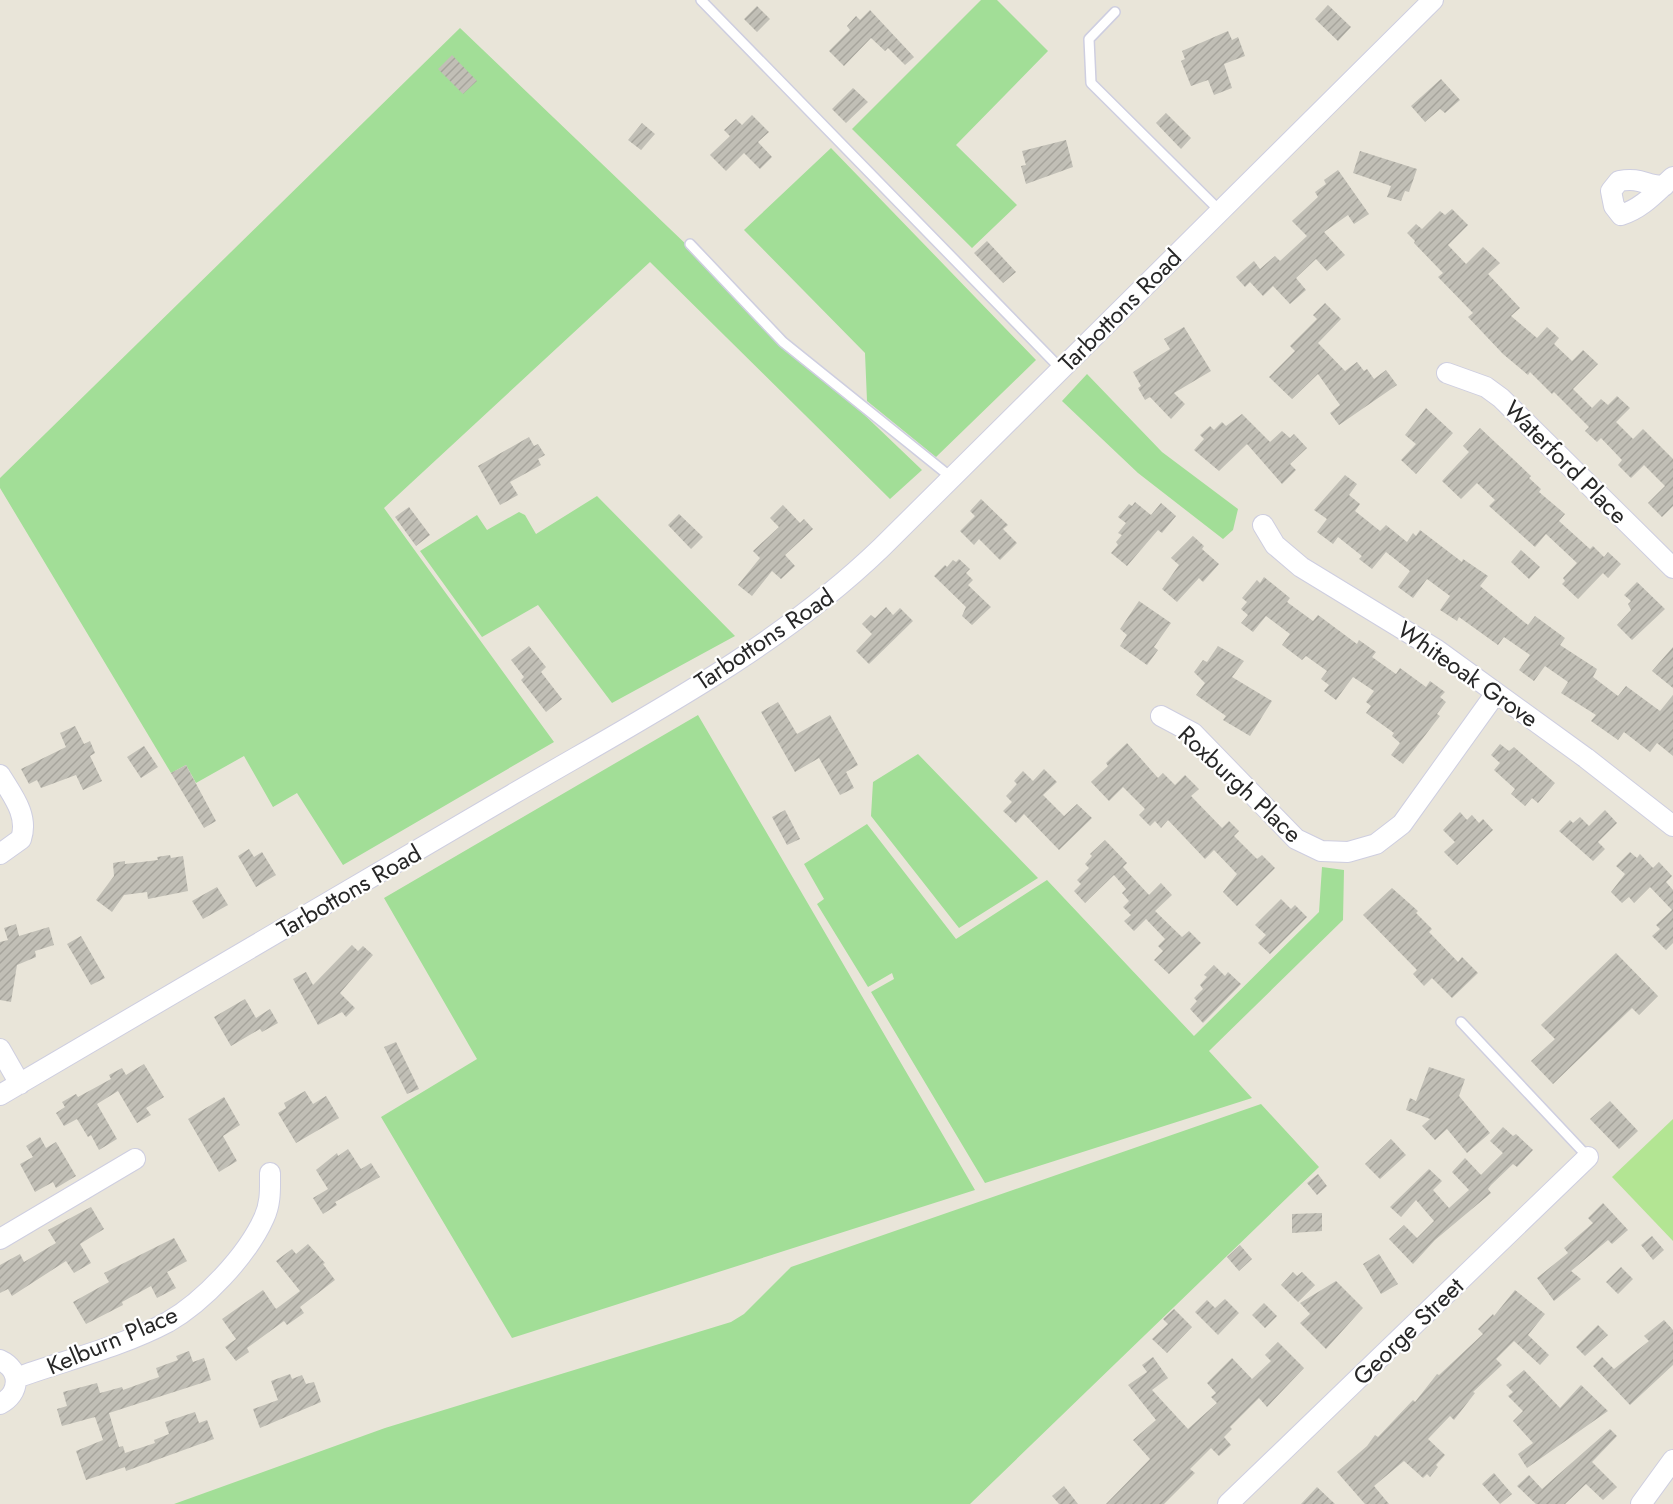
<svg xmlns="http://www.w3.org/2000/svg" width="1673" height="1504" font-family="Jost,sans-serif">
<defs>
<pattern id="building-hatch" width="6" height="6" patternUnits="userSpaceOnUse" patternTransform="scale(1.5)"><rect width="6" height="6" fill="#c1bfb6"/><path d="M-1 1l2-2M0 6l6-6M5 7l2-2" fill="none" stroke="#a6a49c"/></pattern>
</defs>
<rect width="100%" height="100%" fill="#e9e5d9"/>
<path fill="#a2de97" d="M981 0H997L1048 51 956 145 1017 205 972 248 852 129Z
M460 28 922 470 890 499 650 262 384 508 554 742 343 865 297 793 273 807 244 756 196 783 186 765 171 773 0 488V478Z
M831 148 1036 360 936 457 867 401 865 353 744 230Z
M1087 374 1162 452 1238 509 1233 530 1223 539 1138 473 1062 401Z
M597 496 735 636 612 703 538 605 482 637 420 551 477 515 487 530 519 512 525 515 536 534Z
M698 715 975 1190 512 1338 381 1117 477 1059 384 898Z
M918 754 1038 878 959 928 871 816 873 782Z
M867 824 956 939 1047 880 1194 1036 1319 912 1322 867 1344 870 1343 920 1209 1051 1252 1098 985 1183 871 992 894 979 892 973 868 987 817 904 824 899 804 864Z
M1261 1104 1319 1167 970 1504H174L385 1428 731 1322 744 1314 791 1267Z"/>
<path fill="#b3e593" d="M1673 1119V1241L1612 1177Z"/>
<path fill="url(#building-hatch)" d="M1328 5 1351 27 1338 41 1315 19Z
M757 6 770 19 757 32 744 19Z
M870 10 914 57 905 65 888 48 885 51 871 38 844 66 829 51 850 30 847 26 856 16 860 20Z
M1228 31 1232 40 1238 37 1245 56 1224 64 1232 88 1214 95 1208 80 1191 86 1181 61 1185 59 1182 51Z
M452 55 477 81 463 94 438 69Z
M1441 79 1460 100 1445 113 1440 109 1425 122 1411 106Z
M853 88 868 102 846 123 832 109Z
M1166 113 1191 138 1181 149 1156 123Z
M752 115 769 132 758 142 772 157 760 169 744 153 726 171 710 155 730 136 724 130 736 119 742 125Z
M642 123 655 134 641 150 628 140Z
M1066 140 1073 167 1026 184 1021 166 1026 165 1022 151Z
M1360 151 1417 169 1409 192 1405 191 1401 201 1387 197 1391 186 1353 173Z
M1338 170 1369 214 1354 224 1348 215 1324 232 1345 255 1327 271 1316 259 1296 278 1306 290 1290 304 1273 286 1263 296 1250 282 1245 287 1236 277 1254 261 1260 269 1275 256 1280 261 1307 236 1292 221 1318 197 1315 192 1326 184 1324 180Z
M1452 209 1468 225 1448 245 1466 264 1483 247 1500 263 1488 274 1520 308 1511 316 1537 338 1547 327 1559 338 1554 344 1572 361 1583 350 1598 364 1573 389 1592 408 1601 399 1608 405 1617 396 1630 408 1616 422 1633 439 1643 429 1673 459V506L1662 517 1648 503 1665 486 1644 465 1631 478 1618 465 1622 460 1601 438 1597 442 1585 431 1589 427 1554 392 1552 394 1530 372 1528 375 1503 354 1468 317 1473 313 1438 277 1443 273 1414 243 1415 241 1407 233 1416 224 1422 229 1440 211 1445 215Z
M987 241 1016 272 1003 283 974 253Z
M1325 303 1341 319 1318 343 1345 371 1357 362 1364 371 1367 369 1374 379 1386 370 1397 385 1339 425 1330 413 1340 405 1318 374 1292 399 1269 377 1295 351 1290 346 1317 319 1313 315Z
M1184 327 1211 371 1174 393 1185 404 1171 419 1150 397 1145 400 1138 388 1141 386 1133 372 1170 349 1164 339Z
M1426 408 1453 433 1416 474 1401 460 1416 444 1405 435Z
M1242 414 1270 442 1282 431 1290 438 1294 434 1307 448 1290 464 1296 470 1282 484 1247 444 1219 471 1194 450 1204 439 1200 435 1210 426 1214 430 1222 422 1226 426Z
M1480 428 1531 476 1529 478 1541 489 1539 492 1565 514 1559 521 1590 549 1593 546 1604 557 1608 552 1621 564 1608 578 1603 573 1578 599 1562 584 1565 581 1563 578 1577 563 1546 534 1535 547 1489 506 1495 500 1477 483 1461 499 1442 481 1469 452 1463 446Z
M529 437 534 446 538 444 545 455 538 459 541 465 510 482 518 495 500 505 478 466Z
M1345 475 1357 484 1349 495 1360 504 1355 511 1380 531 1386 525 1407 542 1413 533 1416 536 1420 530 1462 562 1463 559 1488 576 1480 586 1528 625 1535 616 1565 638 1560 645 1597 669 1593 677 1618 696 1626 686 1660 711 1673 695V756L1657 743 1650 752 1624 732 1618 740 1591 721 1596 715 1561 693 1568 682 1545 666 1534 681 1519 670 1530 655 1504 637 1498 645 1459 617 1457 621 1440 610 1450 596 1427 579 1413 598 1398 587 1410 571 1386 552 1372 569 1359 559 1362 556 1338 537 1333 544 1317 532 1327 519 1314 510Z
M981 499 1008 525 1003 529 1017 543 1000 560 979 539 974 545 960 531 975 516 970 511Z
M1135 502 1151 515 1161 503 1176 516 1162 533 1158 530 1127 566 1111 553 1118 545 1116 542 1122 535 1118 533 1126 523 1118 517 1129 504 1132 506Z
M783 505 800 523 804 519 813 529 785 555 795 566 781 579 772 571 752 596 738 585 760 558 753 551 779 527 770 518Z
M409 507 430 535 416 546 395 517Z
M679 514 703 537 691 549 668 525Z
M1193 536 1204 546 1202 549 1219 564 1203 582 1199 578 1177 602 1162 589 1179 565 1171 558Z
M1521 550 1540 567 1529 579 1511 562Z
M959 559 970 569 966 573 973 580 968 585 991 607 972 625 962 616 966 607 934 576 945 565 947 567 953 560 956 562Z
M1264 577 1290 598 1287 602 1313 621 1318 615 1357 644 1359 640 1376 652 1372 657 1396 674 1400 668 1426 687 1430 681 1445 692 1440 697 1446 702 1437 714 1440 716 1403 764 1391 755 1400 743 1392 736 1394 733 1366 713 1371 706 1366 702 1374 691 1353 677 1336 700 1324 691 1329 685 1321 679 1327 671 1306 656 1302 660 1282 645 1290 634 1266 616 1253 632 1241 623 1248 615 1241 609 1247 602 1242 598 1257 580 1260 583Z
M1637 582 1665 609 1632 640 1617 625 1631 610 1628 604 1631 601 1624 595Z
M1139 601 1171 623 1154 647 1158 650 1147 665 1120 646 1127 635 1120 629Z
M886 607 893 615 900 608 913 621 869 664 856 651 872 634 862 624 871 615 875 618Z
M529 646 546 667 541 672 562 699 546 712 521 680 524 677 511 660Z
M1218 646 1244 661 1232 677 1272 701 1250 736 1223 720 1226 716 1196 695 1205 683 1194 672 1203 660 1207 662Z
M1673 647V688L1652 671Z
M778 702 797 734 830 715 858 765 846 772 854 788 840 795 819 758 795 772 761 712Z
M75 726 84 744 90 741 95 753 90 756 102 781 83 790 76 775 41 788 37 780 29 784 21 769 66 747 60 733Z
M1127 743 1158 778 1163 773 1175 785 1185 775 1199 789 1191 796 1222 828 1229 821 1239 831 1234 836 1257 859 1262 855 1275 868 1237 906 1223 892 1237 874 1214 850 1205 859 1168 820 1161 828 1155 821 1150 826 1139 815 1145 809 1123 787 1109 801 1091 782 1108 766 1106 763Z
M1500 744 1509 751 1514 747 1555 783 1538 803 1532 798 1525 806 1511 794 1515 789 1494 770 1500 763 1491 755Z
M144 746 158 767 141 778 127 757Z
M186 765 216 821 204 828 171 773Z
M1044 769 1057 782 1043 795 1064 816 1077 804 1092 818 1059 850 1024 814 1016 823 1003 811 1012 802 1006 796 1017 784 1014 781 1023 771 1033 781Z
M785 810 800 839 787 845 772 817Z
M1605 810 1617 823 1598 842 1605 849 1593 861 1559 831 1570 820 1573 823 1580 817 1589 826Z
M1460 812 1467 820 1472 815 1479 823 1483 819 1493 830 1457 865 1444 852 1455 842 1443 830Z
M1105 840 1127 863 1123 867 1149 895 1161 883 1172 895 1155 911 1182 937 1189 931 1201 943 1169 974 1154 960 1163 951 1158 946 1165 939 1146 919 1134 931 1124 921 1131 915 1123 907 1129 901 1122 893 1126 889 1114 875 1085 903 1074 891 1081 884 1077 880 1089 868 1085 864 1092 856 1090 854Z
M249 849 254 857 262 852 276 875 256 887 238 856Z
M1630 852 1637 858 1640 854 1653 868 1659 862 1672 876 1666 882 1673 890V943L1666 950 1652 936 1660 929 1656 925 1672 910 1650 887 1634 903 1629 897 1622 903 1611 892 1625 874 1616 866Z
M170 855 171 858 183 856 188 891 148 899 147 892 124 895 112 912 96 900 114 876 113 863 125 861V864L158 860 157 857Z
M217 887 228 905 203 919 192 901Z
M1392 888 1418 911 1416 913 1432 929 1429 932 1458 962 1462 957 1478 973 1452 998 1432 978 1424 986 1413 974 1417 970 1363 915Z
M1281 899 1291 909 1295 905 1307 917 1270 954 1258 943 1266 935 1255 925Z
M16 924 19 936 49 927 54 945 35 951 36 957 17 965 11 1002 0 1000V942L8 940 4 928Z
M81 936 105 978 91 985 67 944Z
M352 945 358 951 363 946 373 955 340 993 355 1008 346 1017 342 1012 318 1025 293 979 306 972 313 985Z
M1616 953 1658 996 1639 1015 1632 1008 1553 1084 1531 1061 1555 1039 1541 1025Z
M1214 965 1225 976 1228 972 1241 984 1203 1023 1190 1009 1197 1001 1194 998 1203 989 1200 985 1207 977 1204 975Z
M245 999 256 1018 270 1009 278 1023 262 1032 260 1029 231 1046 214 1017Z
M396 1042 419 1089 407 1094 384 1047Z
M144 1064 164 1097 146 1108 151 1115 137 1123 118 1091 97 1104 117 1139 99 1150 91 1135 88 1137 77 1119 64 1126 56 1113 65 1107 62 1102 76 1094 78 1097 111 1079 109 1075 122 1068 126 1075Z
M1429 1067 1465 1079 1459 1096 1490 1133 1467 1153 1447 1129 1435 1140 1422 1126 1430 1119 1406 1110 1410 1098 1416 1101Z
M305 1091 313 1104 326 1096 339 1118 296 1143 278 1113 286 1108 284 1103Z
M224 1097 240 1125 223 1136 237 1161 219 1172 188 1119Z
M1610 1101 1638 1131 1619 1149 1590 1119Z
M1503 1127 1513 1136 1516 1134 1533 1150 1517 1167 1513 1164 1491 1185 1488 1189 1491 1193 1435 1240 1413 1264 1389 1239 1404 1225 1417 1238 1434 1221 1416 1200 1401 1217 1390 1207 1429 1169 1442 1181 1433 1190 1449 1208 1469 1190 1452 1172 1465 1158 1481 1175 1503 1153 1490 1141Z
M40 1137 46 1148 56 1142 76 1176 56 1188 53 1182 35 1192 20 1164 33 1157 26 1146Z
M1391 1139 1406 1155 1380 1179 1365 1164Z
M348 1149 361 1169 371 1163 380 1177 335 1202 337 1205 323 1214 313 1198 328 1189 316 1170 337 1153 338 1156Z
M1318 1174 1327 1186 1317 1195 1307 1183Z
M1603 1203 1628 1230 1612 1244 1608 1240 1571 1271 1581 1279 1554 1301 1537 1278 1568 1253 1564 1248 1593 1223 1588 1218Z
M91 1207 104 1229 80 1244 91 1263 74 1273 66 1261 12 1296 8 1289 0 1293V1265L20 1254 24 1262 56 1243 48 1230Z
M1322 1213V1231L1292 1233V1214Z
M1652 1236 1664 1250 1653 1260 1641 1245Z
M174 1238 187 1261 167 1272 176 1288 157 1298 151 1286 122 1302 123 1305 86 1324 73 1302 109 1282 104 1273Z
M308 1244 325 1263 323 1264 335 1280 300 1307 304 1313 287 1325 284 1321 247 1348 249 1352 236 1361 225 1347 236 1339 222 1319 263 1290 276 1309 300 1291 276 1261 292 1249 296 1254Z
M1240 1245 1252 1259 1239 1271 1227 1257Z
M1379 1254 1398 1284 1381 1294 1363 1264Z
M1621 1267 1633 1279 1618 1294 1606 1282Z
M1293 1272 1297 1276 1302 1272 1315 1285 1298 1302 1281 1285Z
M1336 1281 1363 1308 1326 1349 1300 1323 1310 1314 1300 1303Z
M1515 1290 1545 1314 1528 1335 1549 1355 1540 1365 1514 1341 1496 1359 1502 1365 1473 1392 1475 1393 1454 1420 1450 1416 1428 1439 1445 1455 1436 1465 1438 1467 1430 1477 1427 1474 1423 1478 1404 1461 1374 1486 1389 1504H1365L1337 1472 1367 1446 1375 1435 1378 1437 1413 1400 1415 1402 1437 1374 1439 1375 1483 1334 1478 1329 1493 1314 1494 1316Z
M1225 1299 1239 1313 1218 1335 1195 1312 1207 1300 1215 1308Z
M1264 1303 1277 1316 1265 1328 1252 1315Z
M1174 1309 1192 1327 1167 1353 1152 1339 1168 1324 1163 1319Z
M1664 1320 1673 1330V1365L1630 1405 1593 1366 1602 1357 1614 1369 1649 1341 1644 1336Z
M1598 1325 1608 1335 1585 1356 1576 1347Z
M1278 1342 1304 1368 1267 1407 1259 1398 1230 1427 1232 1429 1224 1437 1231 1445 1219 1456 1211 1448 1190 1469 1195 1473 1164 1504H1106L1150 1459 1133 1440 1156 1420 1128 1385 1147 1372 1142 1365 1153 1357 1168 1378 1152 1390 1188 1429 1217 1403 1211 1397 1216 1393 1207 1383 1232 1358 1252 1379 1271 1361 1265 1355Z
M189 1351 193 1362 204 1358 211 1380 109 1413 119 1447 123 1446 125 1453 155 1443 154 1440 169 1434 165 1422 195 1412 199 1423 207 1420 214 1439 126 1471 125 1467 86 1480 76 1451 103 1440 95 1417 62 1426 57 1409 67 1406 63 1392 97 1383 100 1393 122 1387 123 1390 159 1377 156 1368 178 1360 176 1356Z
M1524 1370 1560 1408 1581 1385 1608 1411 1527 1468 1518 1454 1533 1443 1513 1421 1523 1411 1508 1396 1513 1392 1506 1385Z
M290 1374 292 1379 302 1375 306 1384 314 1382 321 1402 260 1428 253 1409 278 1400 271 1381Z
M1610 1429 1617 1436 1592 1462 1617 1487 1603 1500 1586 1484 1565 1504H1536L1517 1486 1529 1475 1542 1489Z
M1494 1473 1512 1494 1500 1504 1482 1484Z
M1064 1486 1078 1504H1059L1052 1496Z
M1317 1487 1335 1504H1301Z"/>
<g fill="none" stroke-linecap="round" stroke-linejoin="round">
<defs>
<path id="service" d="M701 0 1061 369
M1115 12 1089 39 1091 83 1220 211
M690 244 783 342 952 478
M1461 1022 1588 1157"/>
<path id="minor" d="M1664 186C1645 186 1642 177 1619 181L1611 191 1614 206 1621 215C1643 208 1656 192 1673 177
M1447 373 1486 387 1501 398 1673 568
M1263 525 1275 545 1301 567 1437 650 1586 758 1673 826
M1161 716 1193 733 1296 839 1321 851 1348 852 1376 844 1402 824 1496 693
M0 775C12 795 29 815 21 839L0 854
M0 1049 20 1084
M0 1095C171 995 342 895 513 794 641 719 774 651 881 548L1433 0
M0 1239 135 1159
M0 1360C22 1370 20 1394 0 1404
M16 1378C66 1360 121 1347 168 1322 203 1302 247 1256 264 1218 271 1203 270 1189 270 1173
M1228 1504 1588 1157
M1641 1504 1673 1460"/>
</defs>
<use href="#service" stroke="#cecee0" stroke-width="12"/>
<use href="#minor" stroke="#cecee0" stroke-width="22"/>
<use href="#service" stroke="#fff" stroke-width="9"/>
<use href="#minor" stroke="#fff" stroke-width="20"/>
</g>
<g text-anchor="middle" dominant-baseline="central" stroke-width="4.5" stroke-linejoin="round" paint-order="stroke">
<g font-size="24" fill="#272727" stroke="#fff">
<text transform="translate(1120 310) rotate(-45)">Tarbottons Road</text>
<text transform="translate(1566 462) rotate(45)">Waterford Place</text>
<text transform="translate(764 639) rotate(-34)">Tarbottons Road</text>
<text transform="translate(1468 674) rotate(35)">Whiteoak Grove</text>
<text transform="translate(1240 784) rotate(43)">Roxburgh Place</text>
<text transform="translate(349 891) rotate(-30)">Tarbottons Road</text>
<text transform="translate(1408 1331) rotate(-44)">George Street</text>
<text transform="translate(112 1340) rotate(-23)">Kelburn Place</text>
</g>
</g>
</svg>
